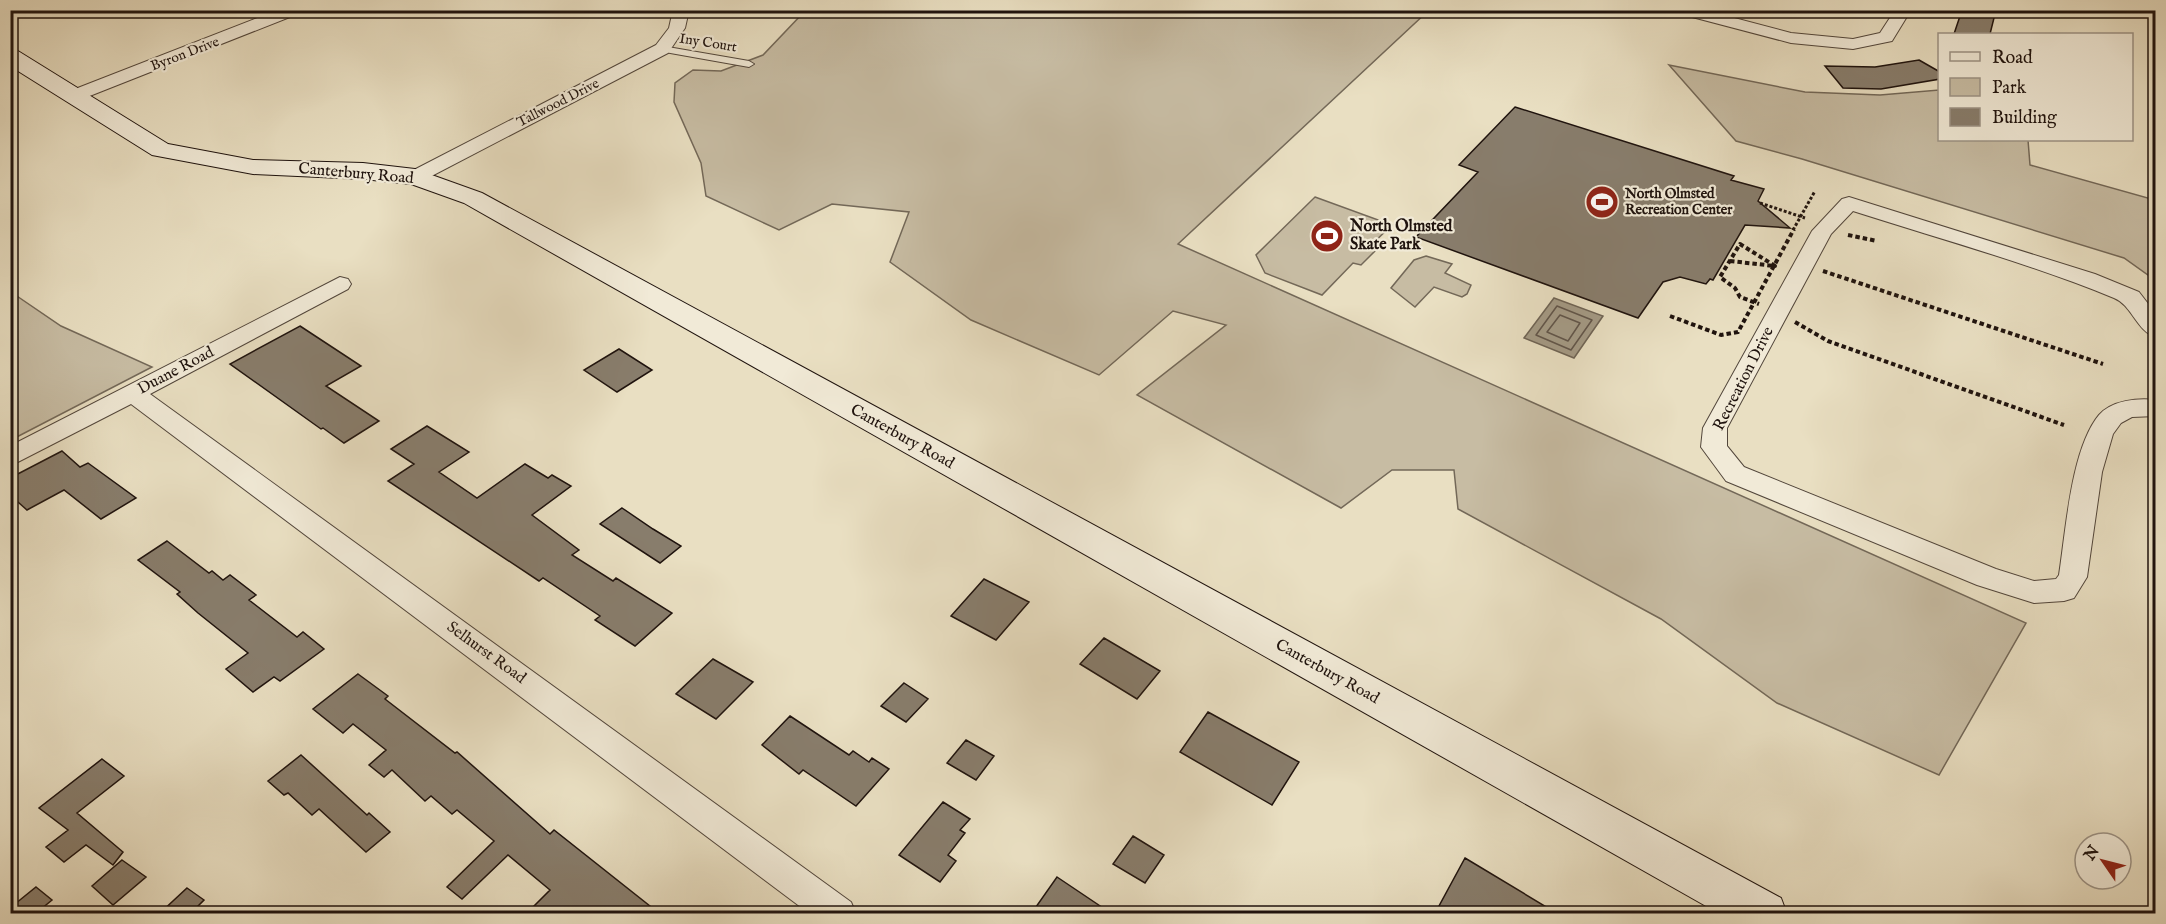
<svg xmlns="http://www.w3.org/2000/svg" width="2166" height="924" font-family="'IM FELL English',serif">
<rect width="100%" height="100%" fill="#e9dfc2"/>
<filter id="stains"><feTurbulence type="fractalNoise" baseFrequency=".00333" numOctaves="4"/><feColorMatrix values="0 0 0 0 .2 0 0 0 0 .09 0 0 0 0 .02 0 0 0 .5 -.17"/></filter>
<radialGradient id="worn" r=".72"><stop offset=".6" stop-color="#630" stop-opacity="0"/><stop offset="1" stop-color="#630" stop-opacity=".3"/></radialGradient>
<path fill="#c7bca3" stroke="#736858" stroke-width="1.5" d="M808 11H1428L1178 244 2026 623 1939 775 1777 703 1661 619 1458 509 1454 470H1392L1341 508 1137 395 1226 325 1173 311 1099 375 971 320 890 262 909 212 832 204 779 230 706 196 701 163 674 102 675 83 693 70 721 71 763 55 804 12Z
M1669 65 1805 92 1880 95 1939 90 1940 140H2028L2030 165 2155 200V280L2124 258 1802 159 1736 141Z
M1315 197 1392 225 1369 247 1376 250 1361 265 1353 263 1322 295 1265 273 1256 255Z
M1426 256 1452 264 1445 273 1471 285 1467 294 1462 297 1434 287 1415 307 1391 288 1414 260Z
M11 292 61 326 152 367 11 440Z"/>
<path fill="#a49a85" stroke="#6f6455" stroke-width="1.5" d="M1554 298 1603 316 1574 358 1524 338Z"/>
<g fill="none" stroke-linecap="round" stroke-linejoin="round">
<path stroke="#62564a" stroke-width="1.5" d="M1557 306 1592 320 1571 350 1536 335Z
M1560 315 1580 323 1568 341 1547 332Z"/>
</g>
<path fill="#887d6c" stroke="#1f130e" stroke-width="1.5" d="M1962 10 1995 14 1990 34H1954Z
M1919 60 1940 72V79L1881 89 1843 88 1825 66 1875 67Z
M1515 107 1734 176 1731 180 1764 189 1758 201 1790 228 1745 225 1713 280 1710 279 1706 284 1680 277 1663 282 1638 318 1416 237 1478 172 1459 165Z
M300 326 361 366 326 386 379 421 344 443 323 428 321 429 230 364Z
M619 349 652 370 617 392 584 370Z
M427 426 469 452 439 472 477 498 525 464 548 478 552 475 571 486 532 515 579 550 572 555 613 581 616 578 672 613 635 646 595 620 600 616 543 578 539 581 388 481 414 464 391 449Z
M62 451 80 467 88 463 136 498 101 519 64 490 27 510 10 495V478Z
M622 508 653 529 681 546 660 563 600 524Z
M167 541 209 573 212 571 223 580 230 575 256 595 249 600 297 637 303 632 324 649 280 681 274 677 253 692 226 669 248 653 198 613 177 594 180 592 138 560Z
M984 579 1029 602 996 640 951 616Z
M1104 638 1160 671 1137 699 1080 664Z
M713 659 753 682 716 719 676 694Z
M358 674 388 696 385 699 455 753 457 752 550 834 554 830 660 914H526L550 890 508 855 462 899 447 887 494 841 457 810 452 814 431 796 425 801 392 770 384 777 369 765 386 750 353 724 343 733 313 709Z
M904 683 928 699 906 722 881 706Z
M1208 712 1299 762 1272 805 1180 752Z
M790 716 849 755 853 751 869 762 872 758 889 769 856 806 803 770 799 774 762 745Z
M966 740 994 756 976 780 947 763Z
M301 755 367 815 369 813 390 832 366 852 319 809 312 815 288 793 284 795 268 781Z
M102 759 124 776 77 813 123 852 113 865 86 845 64 862 46 847 68 830 39 808Z
M943 802 970 819 960 830 965 833 948 855 956 861 940 882 899 855Z
M1133 836 1164 855 1145 883 1113 864Z
M1465 858 1558 914H1452L1439 906Z
M122 860 146 877 113 905 92 886Z
M1057 877 1112 914H1031Z
M36 887 52 900 35 914H10V908Z
M187 888 204 900 190 914H159Z"/>
<g fill="none" stroke-linecap="round" stroke-linejoin="round">
<defs>
<path id="lane" d="M662 46 749 61 754 64 749 67 659 51 658 49Z"/>
<path id="street" d="M278 10H302L300 13 82 99H70L67 95 70 91Z
M673 10H689L685 28 668 53 422 181H408L405 177 408 173 656 45 669 28Z
M1675 10H1704L1791 33 1853 39 1880 33 1895 10H1911L1892 41 1853 49 1791 43 1677 13Z
M2141 10H2156V17L2143 13Z
M1849 197 2095 274 2139 292 2156 314V337C2137 332 2132 305 2114 298 2029 263 1940 239 1853 211L1831 234 1727 428V446L1744 467 1996 569 2034 581 2056 579 2059 575C2066 530 2071 449 2099 415 2112 400 2138 398 2156 400V416L2132 417 2121 423 2113 434 2102 472 2087 577 2074 598 2064 601 2034 603 1977 585 1726 481 1701 447 1703 428 1812 231 1842 199Z
M340 277 348 279 351 284 348 289 150 394 851 902 856 914H810L131 404 10 466V446Z"/>
<path id="secondary" d="M10 50 18 51 168 144 253 160 363 163 415 169 482 193 1781 898 1787 914H1720L464 203 411 184 363 179 253 174 152 155 10 66Z"/>
</defs>
<use href="#lane" stroke="#52463b" stroke-width="2"/>
<use href="#street" stroke="#52463b" stroke-width="2"/>
<use href="#secondary" stroke="#1f130e" stroke-width="2"/>
<path stroke="#1f130e" stroke-width="3" stroke-dasharray="3 2" stroke-linecap="butt" d="M1760 203 1805 218
M1793 230 1815 191"/>
<path stroke="#1f130e" stroke-width="4" stroke-dasharray="4.5 3" stroke-linecap="butt" d="M1848 235 1877 241
M1730 261 1775 266 1740 244 1720 277 1735 288 1740 297 1759 304
M1823 271 2103 364
M1670 316 1721 335 1738 332 1794 229
M1795 322 1828 341 2064 425"/>
<use href="#lane" fill="#f1ead7" fill-rule="evenodd"/>
<use href="#street" fill="#f1ead7" fill-rule="evenodd"/>
<use href="#secondary" fill="#f1ead7" fill-rule="evenodd"/>
</g>
<defs>
<symbol id="stadium-disc" viewBox="-11 -11 22 22"><circle r="9.5" fill="#8f2418" stroke="#f1ead7"/><path d="M0-5a6.5 5 0 1 0 0 10a6.5 5 0 1 0 0-10ZM-3.5-1.8h7v3.6h-7Z" fill="#fff"/></symbol>
</defs>
<g fill-rule="evenodd">
<use href="#stadium-disc" x="1583" y="183" width="38" height="38"/>
<use href="#stadium-disc" x="1308" y="217" width="38" height="38"/>
</g>
<g text-anchor="middle" dominant-baseline="central" stroke-width="4.5" stroke-linejoin="round" paint-order="stroke">
<g font-size="14" fill="#1f130e" stroke="#f1ead7">
<text transform="translate(708 43) rotate(9)">Iny Court</text>
<text transform="translate(185 54) rotate(-21)">Byron Drive</text>
<text transform="translate(558 103) rotate(-27)">Tallwood Drive</text>
</g>
<g font-size="14" font-weight="bold" fill="#1f130e" stroke="#f1ead7" text-anchor="start">
<text x="1625" y="194">North Olmsted<tspan x="1625" dy="16">Recreation Center</tspan></text>
</g>
<g font-size="16" fill="#1f130e" stroke="#f1ead7">
<text transform="translate(356 174) rotate(5)">Canterbury Road</text>
<text transform="translate(176 371) rotate(-28)">Duane Road</text>
<text transform="translate(1744 379) rotate(-63)">Recreation Drive</text>
<text transform="translate(902 437) rotate(29)">Canterbury Road</text>
<text transform="translate(486 653) rotate(36)">Selhurst Road</text>
<text transform="translate(1327 672) rotate(29)">Canterbury Road</text>
</g>
<g font-size="16" font-weight="bold" fill="#1f130e" stroke="#f1ead7" text-anchor="start">
<text x="1350" y="227">North Olmsted<tspan x="1350" dy="18">Skate Park</tspan></text>
</g>
</g>
<rect width="2166" height="924" fill="none" stroke="#e9dfc2" stroke-width="36"/>
<rect x="12" y="12" width="2142" height="900" fill="none" stroke="#1f130e" stroke-width="3"/>
<rect x="18" y="18" width="2130" height="888" fill="none" stroke="#1f130e" stroke-width="1.5"/>
<rect x="1938" y="33" width="195" height="108" fill="#f1ead7" stroke="#9d9487" stroke-width="1.5"/>
<rect x="1950" y="52" width="30" height="9" fill="#f1ead7" stroke="#9d9487" stroke-width="1.5"/>
<text x="1992" y="63" font-size="18" fill="#1f130e">Road</text>
<rect x="1950" y="78" width="30" height="18" fill="#c7bca3" stroke="#9d9487" stroke-width="1.5"/>
<text x="1992" y="93" font-size="18" fill="#1f130e">Park</text>
<rect x="1950" y="108" width="30" height="18" fill="#887d6c" stroke="#9d9487" stroke-width="1.5"/>
<text x="1992" y="123" font-size="18" fill="#1f130e">Building</text>
<g transform="translate(2103 861) rotate(305)"><circle r="28" fill="#f1ead7" stroke="#9d9487" stroke-width="1.5"/>
<path d="M0-4.5L10 22L0 15L-10 22Z" fill="#8f2418"/>
<text y="-9" font-size="16" font-weight="bold" text-anchor="middle" fill="#1f130e">N</text>
</g>
<rect width="100%" height="100%" filter="url(#stains)"/>
<rect width="100%" height="100%" fill="url(#worn)"/>
</svg>
